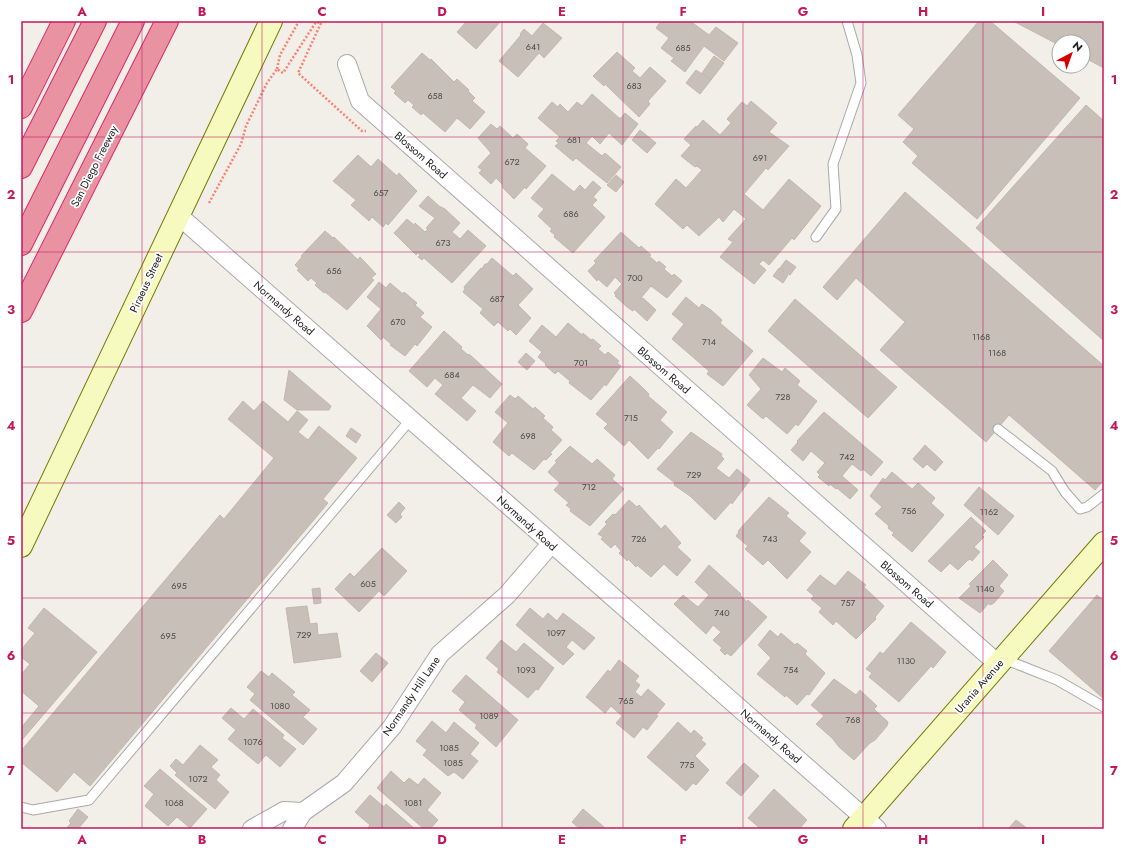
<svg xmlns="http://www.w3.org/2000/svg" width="1125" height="850" font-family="Jost,sans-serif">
<rect width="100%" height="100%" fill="#f2efe9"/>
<path fill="#c7bfb8" stroke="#c4b6ab" d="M467 21H501L476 49 457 32Z
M661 21 682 22 690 21 709 35 716 27 738 43 724 61 704 46 685 72 671 61 674 58 661 48 669 38 656 28Z
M979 21H990L1080 98 977 219 912 163 918 156 903 142 914 129 898 115Z
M1013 21H1104V68L1083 57V42H1059V45Z
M543 23 562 38 544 58 539 53 518 77 499 61 521 35 520 34 524 29 532 36Z
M617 52 635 68 632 71 640 78 650 67 666 81 648 101 650 104 639 117 605 84 604 86 593 76Z
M422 53 430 60 431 59 454 82 457 79 469 90 468 91 475 98 472 101 485 112 470 129 457 118 445 132 423 113 421 115 412 107 414 105 408 100 405 103 394 93 396 91 391 87Z
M714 56 724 63 711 80 702 73Z
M696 70 711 80 700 94 686 83Z
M592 94 619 118H621L625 113 638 124 622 145 609 133 600 144 592 136 586 143 602 156 605 153 621 167 607 183 576 158 573 161 555 146 559 143 556 141 560 137 538 118 552 102 558 107 560 104 568 112 577 102 582 106Z
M751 101 777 123 769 132 789 146 768 170 766 168 744 194 763 210 789 179 821 206 794 240 792 238 769 265 763 260 759 264 766 270 754 284 720 257 733 242 728 239 746 219 734 209 723 222 719 217 699 236 687 225 683 229 655 204 676 179 686 188 702 170 697 166 695 167 681 156 691 145 684 139 696 126 697 127 703 120 720 135 731 123 727 119 742 102 747 106Z
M1086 105 1104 121V341L976 228Z
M491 124 497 129 500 126 513 138 517 134 528 144 525 148 546 166 526 189 525 187 514 199 504 189 502 186 503 185 496 178 491 184 479 173 482 170 478 167 491 153 478 138Z
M640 130 656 143 647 153 632 140Z
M358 155 371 167 378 159 397 176 399 173 417 191 388 225 386 223 383 227 372 217 369 221 351 205 356 200 333 181Z
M552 174 574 192 580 185 585 190 593 181 601 188 593 197 597 200 592 205 605 217 573 253 554 237 555 235 550 231 552 229 538 216 544 209 531 198Z
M616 175 624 182 616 192 607 185Z
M905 192 1104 366V480L1095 490 1009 415 986 442 880 350 905 322 856 278 837 300 823 287Z
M428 196 439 206 445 209 460 223 452 232 460 239 468 230 486 246 452 283 424 258 422 260 418 257 420 255 418 253 416 255 394 233 407 219 414 225 415 223 425 232 428 229 426 228 435 218 419 206Z
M325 231 333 238 334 237 358 260 360 257 376 274 371 278 374 280 347 310 325 292 324 293 315 285 317 283 311 278 308 281 297 270 299 269 295 265 302 257 301 256Z
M621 232 639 248 641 246 651 255 649 256 657 263 659 261 666 267 664 269 672 276 674 274 682 281 667 298 651 286 640 299 643 298 656 310 647 321 634 309 633 311 627 307 615 296 616 295 614 293 622 284 615 277 607 287 598 279 597 281 588 271 596 263 594 261Z
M492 258 513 276 516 273 533 289 518 305 531 318 516 335 510 329 508 331 498 322 494 326 480 313 483 309 463 292 465 289 464 287 481 268 482 269 485 264H487Z
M786 260 796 267 790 275 780 268Z
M779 268 788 275 783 283 773 276Z
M379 282 386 288 390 283 403 294 404 292 417 303 415 305 424 313 420 317 432 327 417 346 415 344 405 356 390 345 391 344 383 337 381 340 367 326 381 309 367 297Z
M686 297 699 308 702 304 711 310 722 320 720 323 753 351 723 386 707 374 709 371 672 339 684 324 672 314Z
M795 299 897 387 868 418 768 331Z
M568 323 582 335 583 333 591 340 593 339 601 346 598 349 605 355 608 352 619 361 617 363 621 366 606 386 605 384 591 400 569 383 570 381 558 371 555 374 545 365 546 364 538 357 542 352 529 341 542 325 556 337Z
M444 331 462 347 461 349 468 355 469 354 502 384 490 398 473 385 461 398 476 411 467 421 435 394 443 385 435 378 427 387 409 371Z
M526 353 535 361 527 370 518 362Z
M763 358 782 372 785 368 800 381 797 385 817 401 798 426 796 424 787 434 766 416 763 419 747 405 761 389 749 375Z
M289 370 331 406 329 410H297L284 400Z
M630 376 644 389 649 394 648 396 667 412 660 420 673 432 659 449 658 448 648 459 629 440 624 446 604 428 608 424 596 414Z
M510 395 515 399 518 396 533 409 535 407 545 416 543 418 553 427 551 430 562 440 550 453 552 454 546 460 544 459 534 470 512 453 509 456 493 442 508 423 495 412Z
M243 401 254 411 263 401 288 422 297 411 308 420 298 432 308 440 319 426 357 458 323 499 328 503 90 786 74 772 57 792 21 762V751L220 515 224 519 274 458 228 419Z
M824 412 883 462 871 476 863 469 861 471 852 464 842 476 858 490 850 499 837 488 836 489 830 484 829 486 818 477 820 475 817 472 825 463 811 451 803 461 791 450 798 442 797 441Z
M351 428 361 435 356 443 346 436Z
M691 432 722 454 721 456 724 459 716 468 729 478 737 469 750 480 732 504 731 502 715 520 690 496 674 485 675 483 657 469Z
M925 445 943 462 935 471 927 464 923 468 913 459Z
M570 446 592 464 597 459 615 475 612 479 624 489 590 526 570 511 571 509 566 505 569 503 554 490 560 483 548 472 557 462 555 461Z
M892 472 912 489 918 483 935 498 931 503 944 515 912 552 892 535 894 533 888 528 889 526 875 514 882 507 870 496 883 478 885 480Z
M979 487 1014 516 998 535 964 505Z
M769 497 789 513 786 516 806 533 799 541 811 552 787 579 768 560 763 565 745 549 748 546 736 536 739 532 738 531Z
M629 500 637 507 639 505 661 529 665 525 681 543 677 547 691 560 677 576 664 564 651 577 637 565 636 567 628 559 627 561 619 553 621 551 615 544 611 548 601 539 603 537 598 534 607 524 605 522 613 514 615 515Z
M399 502 405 508 400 514 402 517 396 523 387 515Z
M971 517 986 531 982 535 984 537 974 547 980 552 972 561 970 559 967 561 958 570 950 563 941 572 928 561Z
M382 548 407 571 384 596 379 591 359 612 335 589 350 573 354 577Z
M993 560 1008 575 999 586 1004 591 994 603 990 605 989 603 980 613 959 598 971 586 969 584Z
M709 565 741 594 740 595 747 602 748 600 767 617 731 656 727 653 725 655 720 650 722 648 713 640 721 632 713 625 706 634 674 604 683 595 698 607 709 595 695 582Z
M848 571 866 585 864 587 884 606 875 617 876 619 856 639 836 621 833 625 819 612 822 608 811 599 814 596 807 590 820 575 835 586Z
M320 588 321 603 314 604 312 589Z
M1097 595 1104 601V699L1049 651Z
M307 606 310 624 317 623 318 635 337 633 341 657 294 663 286 608Z
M44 608 97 652 21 741V728L39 706 21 691V675L30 664 21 657V650L35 633 28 628Z
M530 608 543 619 548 613 557 621 563 613 595 638 584 650 572 640 566 647 574 654 563 665 516 625Z
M911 622 946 652 933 668 931 666 899 702 869 677 872 673 866 669 880 652 883 654Z
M770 630 778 637 781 633 795 645 797 643 807 651 805 654 825 673 809 695 807 694 797 705 786 695 785 697 757 674 771 658 758 645Z
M501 640 516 652 524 643 554 668 538 690 536 689 528 698 497 672 499 669 486 658Z
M376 653 388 663 372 682 360 671Z
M619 660 639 676 635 681 640 685 635 692 641 697 648 689 665 704 656 715 658 716 647 730 643 727 634 738 616 723 622 716 611 706 605 713 586 697 608 670 610 672Z
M261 671 269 677 272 673 295 692 292 695 310 710 303 717 317 729 303 745 250 700 255 694 247 687Z
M466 675 518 720 496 747 475 728 477 725 459 710 465 702 452 691Z
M834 679 856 695 860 690 877 706 874 709 888 722 887 726 875 740 870 743 854 760 839 747 832 738 816 724 824 716 811 705Z
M231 708 244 719 253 709 284 735 282 738 296 749 280 767 266 755 258 764 228 739 236 730 222 718Z
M432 721 446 733 454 722 479 743 470 754 478 761 463 779 454 772 448 776 423 755 427 750 416 741Z
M678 722 691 734 694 730 703 738 701 740 706 744 695 756 709 770 696 785 693 783 686 791 647 757Z
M200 745 218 760 211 767 220 775 216 780 229 792 215 809 175 775 177 773 170 766 176 759 183 765Z
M744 763 759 776 741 796 726 783Z
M160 769 207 809 190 828 177 817 168 826 145 806 154 794 144 786Z
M391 771 404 783 409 778 418 785 424 778 441 793 427 810 438 820 430 829H424L377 788Z
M774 789 807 820 799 829H761L748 818Z
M370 795 384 807 386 804 415 829H367L370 825 355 812Z
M78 809 88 817 78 829H66L71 823 69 821Z
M583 809 604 827 602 829H580L572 822Z
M1016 820 1028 829H1008Z"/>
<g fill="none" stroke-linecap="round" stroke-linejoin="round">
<defs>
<path id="lane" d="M816 237 836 209 833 164 861 83 857 55 847 21
M998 429 1052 471 1065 492 1080 509 1087 507 1104 494
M1004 659 1057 680 1104 707
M21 807 33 810 89 800 411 419"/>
<path id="street" d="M347 64 360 101 998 664
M178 215 877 829
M252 829 284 811 303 812
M292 829 303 812 344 783 392 727 440 654 507 595 551 544"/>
<path id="secondary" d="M21 546 271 21
M854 829 1104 543"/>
<path id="highway" d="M21 107 64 21
M21 167 95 21
M21 244 133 21
M21 311 167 21"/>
</defs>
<use href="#lane" stroke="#a9a9a9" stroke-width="11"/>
<use href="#street" stroke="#a9a9a9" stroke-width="20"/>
<use href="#secondary" stroke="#707d05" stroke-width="24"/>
<use href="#highway" stroke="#dc2a67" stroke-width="24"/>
<path stroke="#fa8072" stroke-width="2.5" stroke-dasharray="2 2" stroke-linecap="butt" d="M277 69 280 55 299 21
M209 203 241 144 246 126 267 83 277 69 283 73 316 22 321 23 298 73 362 131H366"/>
<use href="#lane" stroke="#fff" stroke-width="9"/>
<use href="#street" stroke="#fff" stroke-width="18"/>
<use href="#secondary" stroke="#f7fabf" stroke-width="22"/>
<use href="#highway" stroke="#e892a2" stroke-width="22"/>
</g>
<path fill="none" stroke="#c2185b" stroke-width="1" stroke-opacity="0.55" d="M142 21V829M262 21V829M382 21V829M502 21V829M623 21V829M743 21V829M863 21V829M983 21V829M21 137H1104M21 252H1104M21 367H1104M21 483H1104M21 598H1104M21 713H1104"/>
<g text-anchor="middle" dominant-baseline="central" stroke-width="3.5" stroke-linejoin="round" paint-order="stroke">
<g font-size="9" fill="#4b4948">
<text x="533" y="46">641</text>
<text x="683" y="47">685</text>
<text x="634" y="85">683</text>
<text x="435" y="95">658</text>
<text x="574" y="139">681</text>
<text x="760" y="157">691</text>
<text x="512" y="161">672</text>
<text x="381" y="192">657</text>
<text x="571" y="213">686</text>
<text x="443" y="242">673</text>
<text x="334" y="270">656</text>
<text x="635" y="277">700</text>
<text x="497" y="298">687</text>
<text x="398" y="321">670</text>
<text x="981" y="336">1168</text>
<text x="709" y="341">714</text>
<text x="997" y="352">1168</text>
<text x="581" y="362">701</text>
<text x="452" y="374">684</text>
<text x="783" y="396">728</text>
<text x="631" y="417">715</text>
<text x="528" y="435">698</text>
<text x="847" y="456">742</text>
<text x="694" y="474">729</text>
<text x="589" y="486">712</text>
<text x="909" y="510">756</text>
<text x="989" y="511">1162</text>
<text x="639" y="538">726</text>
<text x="770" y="538">743</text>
<text x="368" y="583">605</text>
<text x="179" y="585">695</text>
<text x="985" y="588">1140</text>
<text x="848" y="602">757</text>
<text x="722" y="612">740</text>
<text x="556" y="632">1097</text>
<text x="304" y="634">729</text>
<text x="168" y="635">695</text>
<text x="906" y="660">1130</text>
<text x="526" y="669">1093</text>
<text x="791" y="669">754</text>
<text x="626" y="700">765</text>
<text x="280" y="705">1080</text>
<text x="489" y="715">1089</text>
<text x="853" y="719">768</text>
<text x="253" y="741">1076</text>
<text x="449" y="747">1085</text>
<text x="453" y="762">1085</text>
<text x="687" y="764">775</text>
<text x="198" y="778">1072</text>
<text x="174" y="802">1068</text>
<text x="413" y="802">1081</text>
</g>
<g font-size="11" fill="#222" stroke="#fff">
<text transform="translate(421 155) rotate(41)">Blossom Road</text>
<text transform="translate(94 166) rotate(-63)">San Diego Freeway</text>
<text transform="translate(146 283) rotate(-65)">Piraeus Street</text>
<text transform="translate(284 308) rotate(41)">Normandy Road</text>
<text transform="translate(664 370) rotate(41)">Blossom Road</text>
<text transform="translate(527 523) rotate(42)">Normandy Road</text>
<text transform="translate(907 584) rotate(41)">Blossom Road</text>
<text transform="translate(979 686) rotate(-49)">Urania Avenue</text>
<text transform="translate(411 696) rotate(-56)">Normandy Hill Lane</text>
<text transform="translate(771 736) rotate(41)">Normandy Road</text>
</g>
</g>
<rect width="1125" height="850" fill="none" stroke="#ffffff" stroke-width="44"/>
<g transform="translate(1071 54) rotate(41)"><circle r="19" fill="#ffffff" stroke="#a7a7a7"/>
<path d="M0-3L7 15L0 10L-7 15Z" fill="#d40000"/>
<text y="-6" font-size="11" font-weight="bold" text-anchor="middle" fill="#222222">N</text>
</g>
<rect x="22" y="22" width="1081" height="806" fill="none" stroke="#c2185b" stroke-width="1.5"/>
<g font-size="13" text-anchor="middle" font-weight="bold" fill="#c2185b">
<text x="82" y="16">A</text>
<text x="202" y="16">B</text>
<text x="322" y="16">C</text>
<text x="442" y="16">D</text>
<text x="562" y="16">E</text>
<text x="683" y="16">F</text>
<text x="803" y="16">G</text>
<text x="923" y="16">H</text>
<text x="1043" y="16">I</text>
<text x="11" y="84">1</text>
<text x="1114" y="84">1</text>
<text x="11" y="199">2</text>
<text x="1114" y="199">2</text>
<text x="11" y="314">3</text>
<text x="1114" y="314">3</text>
<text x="11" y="430">4</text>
<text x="1114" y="430">4</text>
<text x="11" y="545">5</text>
<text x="1114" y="545">5</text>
<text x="11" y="660">6</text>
<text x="1114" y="660">6</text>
<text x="11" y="775">7</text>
<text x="1114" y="775">7</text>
<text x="82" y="844">A</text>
<text x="202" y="844">B</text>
<text x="322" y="844">C</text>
<text x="442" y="844">D</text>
<text x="562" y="844">E</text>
<text x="683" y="844">F</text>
<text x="803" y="844">G</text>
<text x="923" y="844">H</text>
<text x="1043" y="844">I</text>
</g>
</svg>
